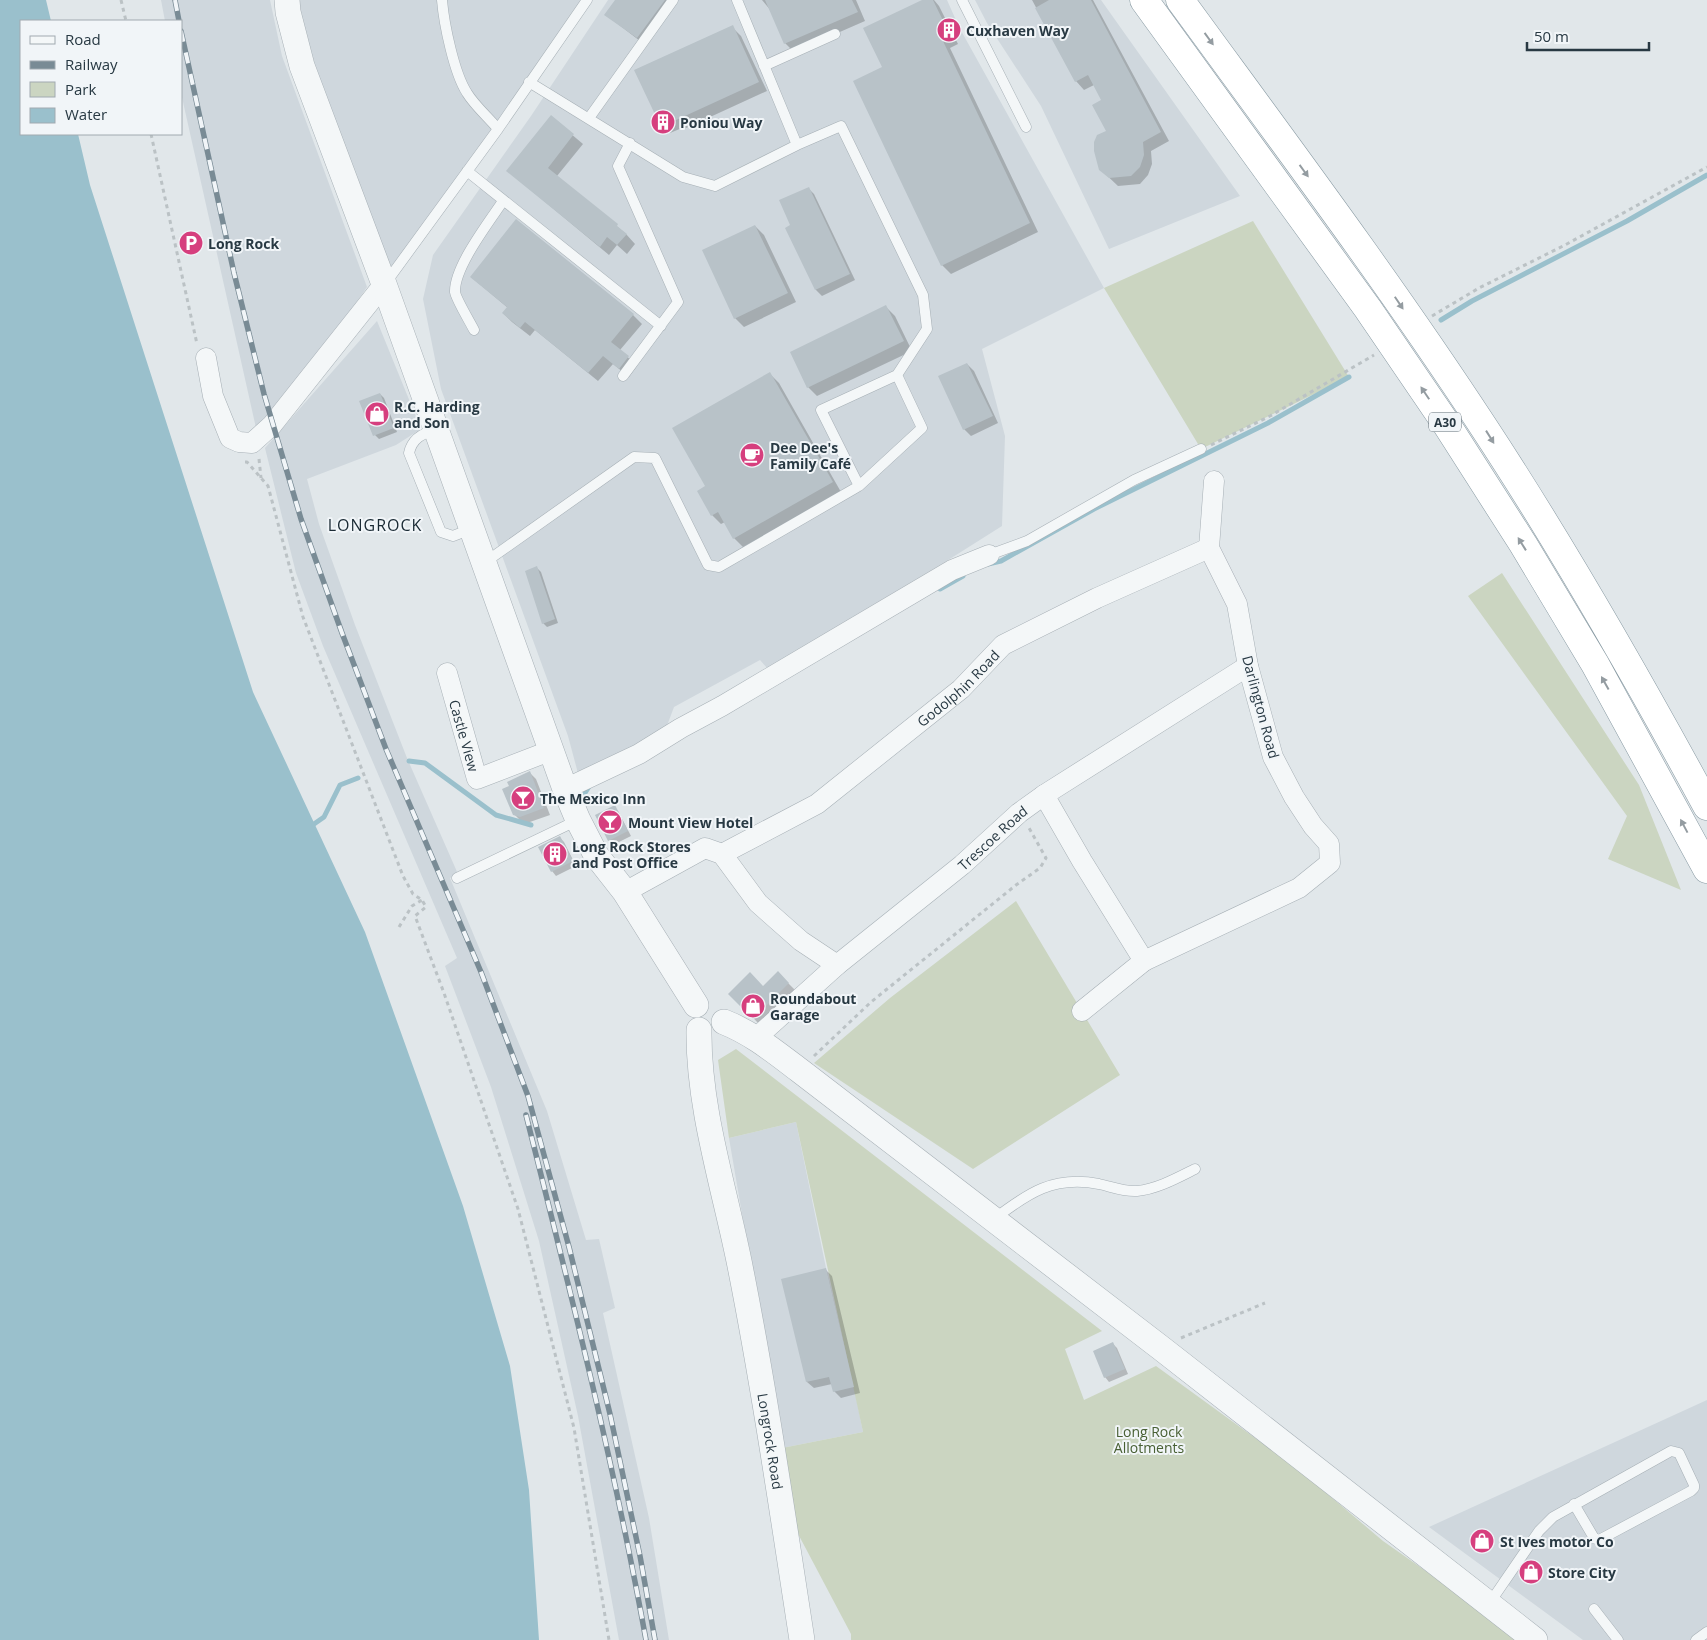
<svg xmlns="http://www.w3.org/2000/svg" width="1707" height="1640" font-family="'Open Sans',sans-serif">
<rect width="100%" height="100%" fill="#e1e7ea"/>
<path fill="#cfd7dd" d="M161 0H270L282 56 367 287 330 341 302 378 256 428 181 93V21H165Z
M287 0H587L384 284Z
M608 0H947L959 27 1104 288 982 349 1005 436 1002 526 945 562 767 668 760 660 674 707 665 731 579 777 568 736 441 389 423 299 433 255 531 116Z
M975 0H1101L1240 196 1109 249 1041 106 987 23Z
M377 321 421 429 396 445 307 479 319 524 355 625 407 758 458 874 450 878 547 1111 586 1240 599 1239 615 1308 603 1313 649 1518 669 1640H619L578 1416 539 1241 491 1087 445 966 457 958 323 646 296 573 265 448Z
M796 1122 826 1268 854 1387 863 1432 782 1448 729 1138Z
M1707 1400V1640H1583L1429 1527Z"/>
<path fill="#cbd5c1" d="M1253 221 1349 377 1201 449 1104 288Z
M1502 573 1639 785 1681 890 1608 859 1627 816 1468 596Z
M1016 901 1120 1075 973 1169 814 1063 890 998Z
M736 1049 1102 1331 1065 1349 1084 1400 1156 1366 1298 1469 1383 1541 1480 1609 1536 1640H851V1634L796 1530 782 1448 863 1432 796 1122 729 1138 718 1060Z"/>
<path fill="#9ac0cc" d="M0 0H46L51 21H21V134H78L90 185 253 692 365 932 463 1206 510 1366 529 1490 539 1640H0Z"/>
<path fill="#0003" d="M617 0H678L674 2 644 44 606 15Z
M762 0H856L865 21 794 52 785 43 772 12Z
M925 0H934L939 6 958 44 950 48 1038 232 951 274 942 265Z
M1032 0H1093L1169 141 1151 151 1152 164 1148 175 1140 184 1118 186 1100 169 1107 131 1103 101 1094 85 1084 90 1076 81Z
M732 27 741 36 767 91 684 129 682 128 670 133 661 124Z
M551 117 583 144 557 176 626 234 635 244 627 254 617 245 609 255 508 171Z
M808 188 814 194 855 280 822 296 816 290 787 228 791 225Z
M755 226 764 235 796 302 744 327 735 318Z
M471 277 633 315 642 324 620 350 637 366 629 377 613 364 598 381 535 330 530 336 512 322 503 313 508 308Z
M886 307 895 316 912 351 817 396 808 387Z
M967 364 974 371 998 423 971 436 964 429Z
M770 374 779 383 841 492 743 547 734 538 725 522 721 524 712 515 706 487Z
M380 394 384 398 397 432 379 439 375 435Z
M537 568 541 572 558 623 547 627 543 623Z
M530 773 536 779 550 815 527 823 521 821 514 814Z
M614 807 618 811 631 836 613 845 609 841 596 816Z
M560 838 564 842 576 866 556 876 552 871Z
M778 973 795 990 760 1025 730 994 763 988Z
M826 1270 832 1276 860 1393 841 1398 834 1391 832 1384 814 1388 807 1382 783 1280Z
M1113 1344 1117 1348 1128 1374 1109 1382 1105 1377Z"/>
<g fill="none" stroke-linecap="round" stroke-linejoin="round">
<path stroke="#9ac0cc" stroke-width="5" d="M1441 320 1472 301 1627 221 1707 175
M988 564 1001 561 1094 509 1268 423 1349 377
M940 589 963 576
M409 761 425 763 496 815 531 825
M583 796 590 785
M314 824 324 817 340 785 358 778"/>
</g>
<path fill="#b8c2c8" d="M615 0H665L637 38 604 15Z
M765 0H852L858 12 784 44Z
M922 0H933L950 35 942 39 1030 223 941 266 853 81 882 67 863 28Z
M1049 0H1091L1161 132 1143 142 1144 155 1140 167 1131 176 1109 178 1099 170 1094 151V142L1097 135 1106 131 1092 105 1101 100 1088 75 1075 82 1035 8Z
M733 25 759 82 674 121 673 119 660 125 634 70Z
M551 115 574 134 548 168 618 224 617 226 627 234 617 245 607 237 600 247 506 171Z
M809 187 850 274 815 290 785 228 790 225 779 200Z
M516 219 634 314 611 342 629 356 619 369 603 356 588 373 525 322 520 328 502 313 507 307 470 277Z
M755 225 788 293 734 319 702 250Z
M886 305 904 341 807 388 790 352Z
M967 363 993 416 963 430 938 376Z
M770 372 833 482 733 539 718 512 711 516 697 491 705 486 672 428Z
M380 393 394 428 373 436 359 401Z
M537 566 555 619 542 624 525 571Z
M530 771 544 808 520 817 513 815 502 789 509 786 507 782Z
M615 805 628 831 608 841 595 815Z
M560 836 573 861 551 872 538 847Z
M778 971 789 983 753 1019 728 994 750 972 763 986Z
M826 1268 854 1387 833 1392 829 1377 806 1382 781 1279Z
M1113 1342 1125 1369 1104 1378 1093 1351Z"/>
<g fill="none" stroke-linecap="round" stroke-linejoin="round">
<defs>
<path id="service" d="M442 0C444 24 454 73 467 93 475 106 488 117 498 129
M737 0 797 145
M962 0 1026 127
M764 66 835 34
M589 118 673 0
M467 171 661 326
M385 284 498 129 587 0
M474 330C470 322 456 299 455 292 454 267 489 222 503 201
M623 376 678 302 618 166 630 143
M436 430C422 433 412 439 409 453L441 532 453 536 471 529
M859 486 922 428 897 375
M989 555 1027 541 1134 480 1201 449
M484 563 634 457 655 458 708 565 719 567 859 486 821 410 897 375 927 329 923 295 841 126 797 145 715 186 683 177 529 82
M457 878 578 820
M994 1219C1028 1193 1054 1175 1099 1184 1112 1187 1124 1192 1137 1191 1157 1189 1177 1178 1195 1169
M1489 1604 1539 1531 1553 1517 1671 1451 1679 1453 1694 1485V1488L1691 1491 1599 1540 1594 1538 1574 1504
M1594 1609 1618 1640
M1696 1640 1707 1632"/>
<g id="minor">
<path d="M206 358 213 396 230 438 239 442 252 443 272 425 384 284"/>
<path id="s1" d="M447 673 477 779 552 750"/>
<path d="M565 789 639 754 681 728 722 706 952 570 989 555"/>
<path d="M1044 795 1082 861 1144 961 1299 888 1330 863 1329 844 1313 826 1294 797 1273 757 1248 666 1237 604 1209 548 1214 481"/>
<path id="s2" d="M722 854 817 804 961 689 1003 645 1097 598 1209 548"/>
<path d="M625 892 705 848 722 854 758 903 801 941 837 965"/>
<path d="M1082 1011 1144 961"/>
<path id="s3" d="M756 1038 837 965 962 865 1019 813 1044 795 1248 666"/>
</g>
<g id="tertiary">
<path d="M287 0 288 12 302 66 384 284 565 789 578 820 596 855 625 892 696 1005"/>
<path d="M724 1022C752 1033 775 1052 799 1070L1161 1348 1535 1640"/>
<path id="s4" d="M699 1030C698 1110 726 1193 741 1271 765 1393 783 1517 802 1640"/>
</g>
<path id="trunk" d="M1144 0 1368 309 1445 422 1523 544 1595 664 1707 869
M1180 0C1283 141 1388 281 1483 426 1564 549 1637 677 1707 806"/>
</defs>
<use href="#service" stroke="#a6afb5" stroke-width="11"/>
<use href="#minor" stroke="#a6afb5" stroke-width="21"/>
<use href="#tertiary" stroke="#a6afb5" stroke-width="26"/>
<use href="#trunk" stroke="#8799a2" stroke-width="29"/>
<path stroke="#bbc2c5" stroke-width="3" stroke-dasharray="4 4" stroke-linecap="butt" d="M121 0 126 21
M151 134 197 344
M1432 316 1479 288 1565 245 1707 167
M1211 445 1270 416 1374 355
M259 459 261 478
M245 462H247L268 486 303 617 403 876 413 894 422 900 426 907 415 916 444 993 518 1209 574 1428 609 1640
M399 927 412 906 422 900
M814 1056 871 1002 1016 885 1040 868 1046 858 1029 828
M1181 1338 1265 1303"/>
<use href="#service" stroke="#f4f7f8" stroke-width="10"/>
<use href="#minor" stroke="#f4f7f8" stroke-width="20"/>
<use href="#tertiary" stroke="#f4f7f8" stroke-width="25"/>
<use href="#trunk" stroke="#fff" stroke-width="28"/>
<defs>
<path id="rail" d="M175 0 179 21
M181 31 234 273 264 394 301 519 342 633 386 749 481 972 528 1096 569 1247 610 1414 640 1556 655 1640
M526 1115C570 1290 614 1463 646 1640"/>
</defs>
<use href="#rail" stroke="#798b95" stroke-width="5.5"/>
<use href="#rail" stroke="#f1f5f8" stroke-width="4" stroke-dasharray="11" stroke-linecap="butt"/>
</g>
<defs><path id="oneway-solid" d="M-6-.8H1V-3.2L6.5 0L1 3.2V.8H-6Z" transform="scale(1.25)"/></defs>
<g fill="#949ca1">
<use href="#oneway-solid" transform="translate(1209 39) rotate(54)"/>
<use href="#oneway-solid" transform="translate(1304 171) rotate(54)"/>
<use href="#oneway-solid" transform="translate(1399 303) rotate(56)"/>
<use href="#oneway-solid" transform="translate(1425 393) rotate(-124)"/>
<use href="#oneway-solid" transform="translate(1490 437) rotate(58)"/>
<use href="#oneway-solid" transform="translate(1522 544) rotate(-122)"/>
<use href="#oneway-solid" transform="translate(1605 683) rotate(-119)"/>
<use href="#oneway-solid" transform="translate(1684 826) rotate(-118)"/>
</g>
<defs>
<symbol id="building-disc" viewBox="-11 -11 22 22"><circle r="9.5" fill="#d63f7e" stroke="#f1f5f8"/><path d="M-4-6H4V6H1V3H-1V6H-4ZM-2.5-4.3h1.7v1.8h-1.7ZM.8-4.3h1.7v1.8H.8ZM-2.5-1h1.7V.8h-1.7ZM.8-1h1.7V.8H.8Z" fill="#fff"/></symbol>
<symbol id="parking-disc" viewBox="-11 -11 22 22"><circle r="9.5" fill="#d63f7e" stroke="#f1f5f8"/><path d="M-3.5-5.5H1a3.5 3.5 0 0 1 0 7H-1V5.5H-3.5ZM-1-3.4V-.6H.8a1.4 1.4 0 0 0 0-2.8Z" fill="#fff"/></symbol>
<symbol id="shop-disc" viewBox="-11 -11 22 22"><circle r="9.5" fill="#d63f7e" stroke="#f1f5f8"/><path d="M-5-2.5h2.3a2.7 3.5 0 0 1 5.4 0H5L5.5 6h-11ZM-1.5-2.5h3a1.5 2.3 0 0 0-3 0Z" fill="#fff"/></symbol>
<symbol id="cafe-disc" viewBox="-11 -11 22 22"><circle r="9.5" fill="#d63f7e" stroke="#f1f5f8"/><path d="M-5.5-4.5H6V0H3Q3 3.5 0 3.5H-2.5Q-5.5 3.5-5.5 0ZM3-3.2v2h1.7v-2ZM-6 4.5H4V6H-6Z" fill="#fff"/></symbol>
<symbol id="bar-disc" viewBox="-11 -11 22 22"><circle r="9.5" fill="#d63f7e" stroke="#f1f5f8"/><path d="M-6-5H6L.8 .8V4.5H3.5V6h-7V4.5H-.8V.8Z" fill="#fff"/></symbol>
</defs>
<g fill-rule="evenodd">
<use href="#building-disc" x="935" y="16" width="28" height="28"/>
<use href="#building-disc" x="649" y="108" width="28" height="28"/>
<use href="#parking-disc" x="177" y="229" width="28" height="28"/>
<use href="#shop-disc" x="363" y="400" width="28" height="28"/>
<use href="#cafe-disc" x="738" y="441" width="28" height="28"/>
<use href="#bar-disc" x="509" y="784" width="28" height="28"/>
<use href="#bar-disc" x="596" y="808" width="28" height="28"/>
<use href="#building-disc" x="541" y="840" width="28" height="28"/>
<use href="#shop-disc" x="739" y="992" width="28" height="28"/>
<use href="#shop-disc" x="1468" y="1527" width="28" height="28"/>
<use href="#shop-disc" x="1517" y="1558" width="28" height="28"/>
</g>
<g text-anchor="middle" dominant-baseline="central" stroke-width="4" stroke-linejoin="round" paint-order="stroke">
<rect fill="#f1f5f8" stroke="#647179" stroke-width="1" x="1429" y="412.5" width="32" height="19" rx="4"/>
<g font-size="12" font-weight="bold" fill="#283943">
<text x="1445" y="422">A30</text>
</g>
<g font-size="14" font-weight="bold" fill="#283943" stroke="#f1f5f8" text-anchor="start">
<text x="966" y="30">Cuxhaven Way</text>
<text x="680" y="122">Poniou Way</text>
<text x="208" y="243">Long Rock</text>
<text x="394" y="406">R.C. Harding<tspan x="394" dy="16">and Son</tspan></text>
<text x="770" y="447">Dee Dee's<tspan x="770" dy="16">Family Café</tspan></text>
<text x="540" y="798">The Mexico Inn</text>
<text x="628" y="822">Mount View Hotel</text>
<text x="572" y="846">Long Rock Stores<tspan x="572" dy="16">and Post Office</tspan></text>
<text x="770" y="998">Roundabout<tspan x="770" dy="16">Garage</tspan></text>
<text x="1500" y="1541">St Ives motor Co</text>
<text x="1548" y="1572">Store City</text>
</g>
<g font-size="14" fill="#283943" stroke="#f1f5f8">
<text stroke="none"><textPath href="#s2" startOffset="290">Godolphin Road</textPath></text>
<text transform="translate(1261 707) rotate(75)">Darlington Road</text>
<text stroke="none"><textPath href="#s1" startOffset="65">Castle View</textPath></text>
<text stroke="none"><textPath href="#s3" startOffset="310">Trescoe Road</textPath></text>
<text stroke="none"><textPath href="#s4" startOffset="418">Longrock Road</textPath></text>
</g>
<g font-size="14" fill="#486034" stroke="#f1f5f8">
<text x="1149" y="1431">Long Rock<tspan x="1149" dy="16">Allotments</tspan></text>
</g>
<g font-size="16" letter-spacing="1" fill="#1a2a34" stroke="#f1f5f8">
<text x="375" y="525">LONGROCK</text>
</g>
</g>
<rect x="20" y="20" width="162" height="115" fill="#f1f5f8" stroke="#a1aab0"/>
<rect x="30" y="36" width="25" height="8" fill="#f4f7f8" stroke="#a1aab0"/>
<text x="65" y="45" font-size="15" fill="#283943">Road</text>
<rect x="30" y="61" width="25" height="8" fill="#798b95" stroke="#a1aab0"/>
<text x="65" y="70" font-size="15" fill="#283943">Railway</text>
<rect x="30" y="82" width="25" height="15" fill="#cbd5c1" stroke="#a1aab0"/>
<text x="65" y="95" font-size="15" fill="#283943">Park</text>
<rect x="30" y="108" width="25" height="15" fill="#9ac0cc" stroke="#a1aab0"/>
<text x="65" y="120" font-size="15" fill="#283943">Water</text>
<path d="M1527 42v8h122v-8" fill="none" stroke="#283943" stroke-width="2.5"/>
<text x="1534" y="42" font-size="15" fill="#283943" stroke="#f1f5f8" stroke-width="4" paint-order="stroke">50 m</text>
</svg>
